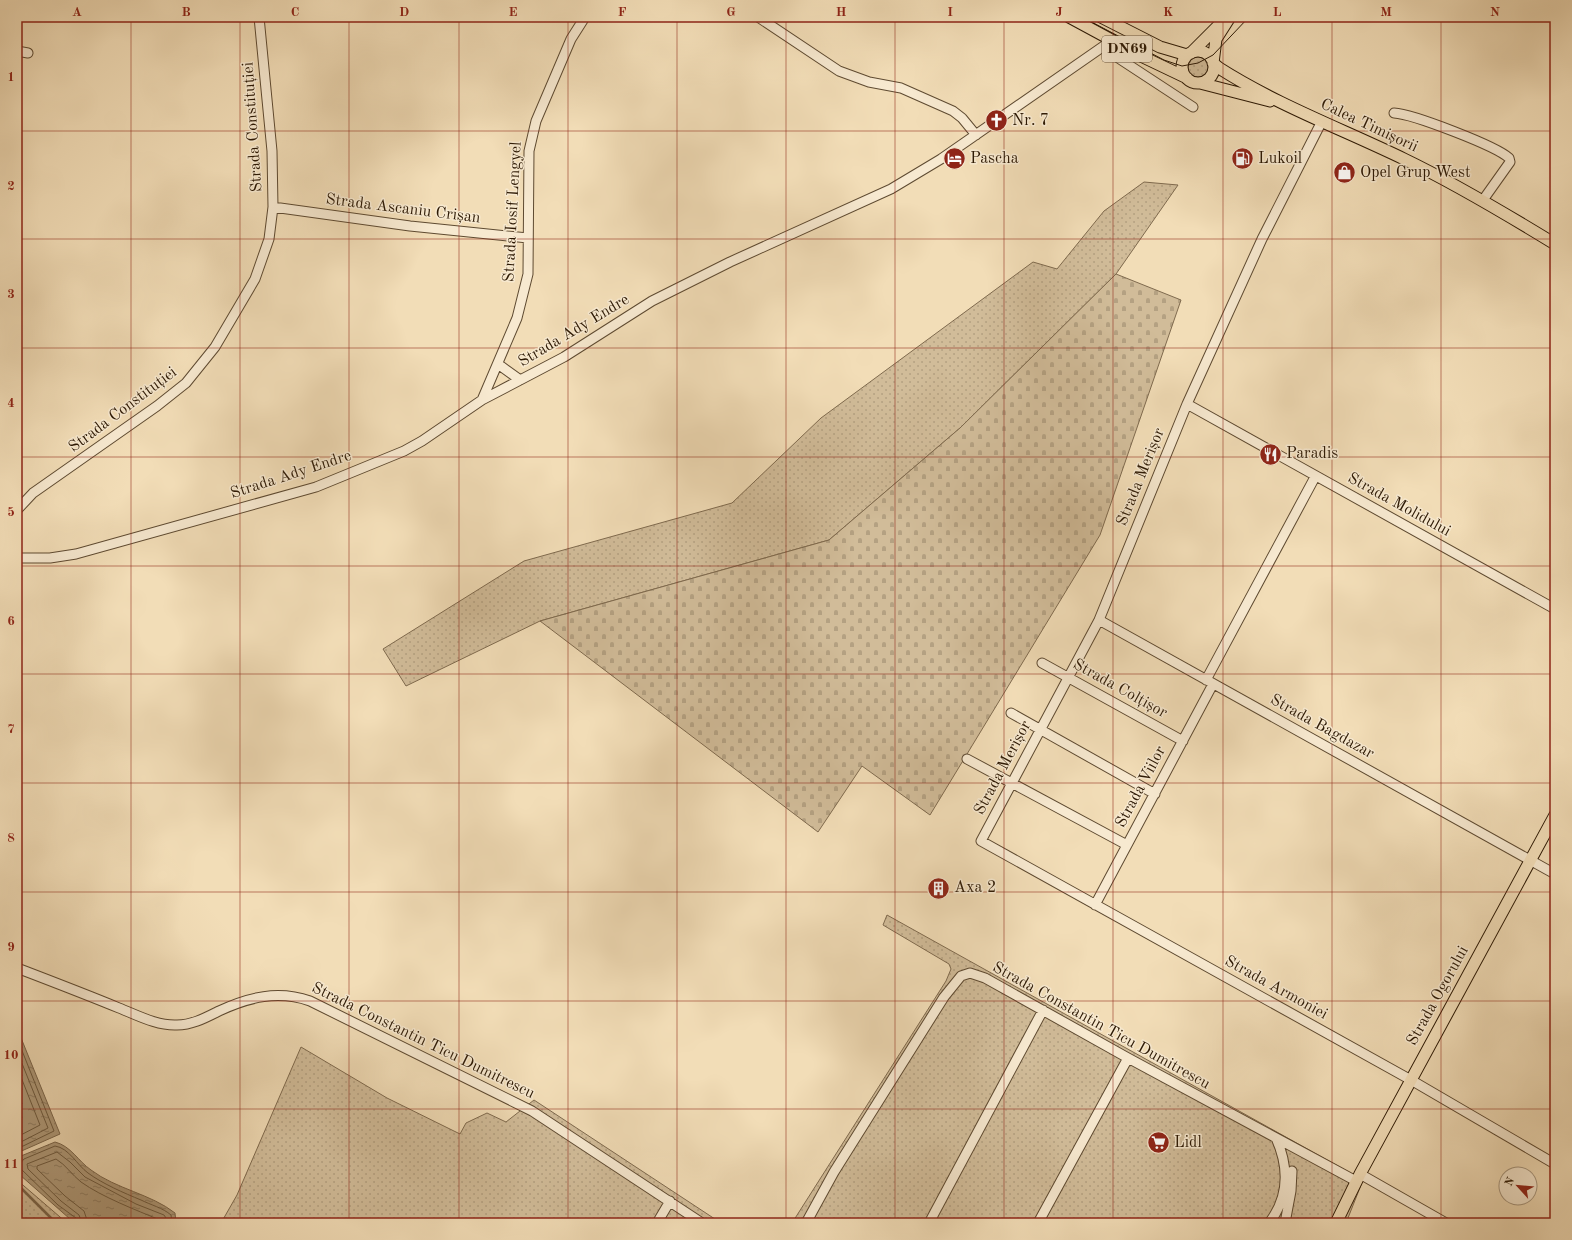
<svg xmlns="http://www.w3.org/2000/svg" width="1572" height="1240" font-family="'Old Standard TT',serif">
<defs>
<pattern id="grass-dots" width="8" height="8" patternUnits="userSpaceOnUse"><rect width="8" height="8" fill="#d1bc99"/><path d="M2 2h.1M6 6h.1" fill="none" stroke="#b4a182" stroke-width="1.8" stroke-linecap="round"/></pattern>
<pattern id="cemetery-stones" width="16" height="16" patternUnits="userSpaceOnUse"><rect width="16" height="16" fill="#d1bc99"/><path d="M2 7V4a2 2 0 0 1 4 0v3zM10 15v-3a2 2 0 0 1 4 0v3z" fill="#b4a182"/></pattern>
<pattern id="water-ripples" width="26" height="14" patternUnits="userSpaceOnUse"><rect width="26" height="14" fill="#af9a7a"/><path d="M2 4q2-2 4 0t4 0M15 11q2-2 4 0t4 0" fill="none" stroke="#8f7d62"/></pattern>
</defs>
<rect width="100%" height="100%" fill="#f2ddb7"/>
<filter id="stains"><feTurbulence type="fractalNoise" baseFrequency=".005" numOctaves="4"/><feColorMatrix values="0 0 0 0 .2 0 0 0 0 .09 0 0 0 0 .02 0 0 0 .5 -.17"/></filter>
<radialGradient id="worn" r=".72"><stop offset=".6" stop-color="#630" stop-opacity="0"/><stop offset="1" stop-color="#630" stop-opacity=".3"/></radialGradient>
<path fill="url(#grass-dots)" stroke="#7f6a4e" d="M1188 67a10 10 0 1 1 20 0a10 10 0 1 1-20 0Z
M1144 182 1178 185 1116 274 960 428 829 540 540 621 406 686 383 649 524 561 732 503 821 418 1033 262 1057 269 1104 211Z
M887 915 1363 1180 1346 1223H792L946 981 951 969 949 964 883 925Z
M301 1047 387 1098 460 1134 466 1123 487 1113 506 1122 534 1100 721 1223H221L237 1195Z
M17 1180 67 1223H17Z"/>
<path fill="url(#cemetery-stones)" stroke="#7f6a4e" d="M1116 274 1181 300 1100 535 930 815 862 766 818 832 540 621 829 540 960 428Z"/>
<path fill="url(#water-ripples)" stroke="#7b664b" d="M17 1028 60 1134 17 1153Z
M55 1142C71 1146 78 1161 91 1170 116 1189 151 1194 175 1213L176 1223H76L70 1219 20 1175 17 1168 21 1156Z"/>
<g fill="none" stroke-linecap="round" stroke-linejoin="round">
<path stroke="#6e5a3f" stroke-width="1" d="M17 1038 54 1131 17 1149
M17 1051 48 1128 17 1144
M17 1067 40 1125 17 1137
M77 1223 76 1218 58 1205 19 1167V1165L24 1159 55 1146C69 1148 77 1165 88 1173 103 1184 124 1193 141 1200 151 1205 163 1208 171 1215L172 1223
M82 1223 79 1215 61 1201 28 1169 27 1164 57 1152 70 1162 85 1177 136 1204 164 1215 166 1218 167 1223
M88 1223 84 1211 65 1196 37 1169V1166L56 1159C66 1165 72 1175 81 1182 102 1197 136 1210 160 1220L161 1223"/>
<path stroke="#7b664b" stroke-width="2.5" d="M17 1184 56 1223"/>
<defs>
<path id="minor" d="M758 17 839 71 869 82 901 88 953 111 962 118 976 135
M1103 48 1193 107
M17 51 28 53
M1394 113C1413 114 1496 146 1509 158L1510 162 1483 200
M1322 121 1262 239 1187 404 1099 620 981 841 1411 1080 1555 1164
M273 207 410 226 528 238
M498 364 520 380
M482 400 517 318 528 274 529 151 536 121 571 39 585 17
M1187 404 1555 609
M17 510 33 493 157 406 186 383 215 347 255 279 269 239 273 207 272 151 259 17
M17 558H50L76 554 316 487 404 451 422 441 482 400 564 357 652 301 730 262 891 189 941 159 1111 41
M1099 620 1555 874
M1042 663 1183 741
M1206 680 1315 477
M1011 713 1155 794
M967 759 1127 845
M1095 905 1213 684
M17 968C51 981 85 994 119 1008 137 1015 157 1026 177 1025 192 1025 205 1018 219 1011 249 997 278 990 310 1001L532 1111 702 1223
M1360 1174 1446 1223
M657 1223 670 1201
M806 1223 834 1172 944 997 961 976 970 973 985 978 1128 1058 1356 1181
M929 1223 1043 1010
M1038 1223 1128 1058
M1269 1223C1289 1197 1289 1167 1276 1138
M1285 1223 1291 1191 1292 1171"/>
<path id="major" d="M1069 17 1143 57 1187 78
M1101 17 1160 47 1187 55
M1230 17 1216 39 1213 63 1219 68C1277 105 1342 129 1404 159 1456 184 1506 214 1555 244
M1182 67a16 16 0 1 1 32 0a16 16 0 1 1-32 0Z
M1191 53 1220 24
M1200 83 1270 101
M1336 1223 1360 1174 1555 815"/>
</defs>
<use href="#minor" stroke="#5e4a31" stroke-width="11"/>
<use href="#major" stroke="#2d1904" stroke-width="13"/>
<use href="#minor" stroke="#f7e9d0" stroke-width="9"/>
<use href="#major" stroke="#f2ddb7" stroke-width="11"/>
<path stroke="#2d1904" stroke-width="1" d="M1082 17 1164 60 1182 66 1198 63 1213 55 1249 17"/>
</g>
<path fill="none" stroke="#8f2418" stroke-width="1" stroke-opacity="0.55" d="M131 17V1223M240 17V1223M349 17V1223M459 17V1223M568 17V1223M677 17V1223M786 17V1223M895 17V1223M1004 17V1223M1113 17V1223M1223 17V1223M1332 17V1223M1441 17V1223M17 131H1555M17 239H1555M17 348H1555M17 457H1555M17 566H1555M17 674H1555M17 783H1555M17 892H1555M17 1001H1555M17 1109H1555"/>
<defs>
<symbol id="church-disc" viewBox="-11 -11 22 22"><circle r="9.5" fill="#8f2418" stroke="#f7e9d0"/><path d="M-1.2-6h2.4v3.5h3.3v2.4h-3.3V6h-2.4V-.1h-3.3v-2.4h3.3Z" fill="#fff"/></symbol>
<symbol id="hotel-disc" viewBox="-11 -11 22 22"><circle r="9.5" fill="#8f2418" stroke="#f7e9d0"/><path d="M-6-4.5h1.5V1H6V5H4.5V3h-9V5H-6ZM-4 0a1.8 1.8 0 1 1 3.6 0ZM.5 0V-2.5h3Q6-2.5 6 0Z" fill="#fff"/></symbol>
<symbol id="fuel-disc" viewBox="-11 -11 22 22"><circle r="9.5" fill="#8f2418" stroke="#f7e9d0"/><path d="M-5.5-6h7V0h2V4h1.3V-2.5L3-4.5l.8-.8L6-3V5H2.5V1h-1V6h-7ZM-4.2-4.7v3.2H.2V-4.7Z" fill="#fff"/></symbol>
<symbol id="shop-disc" viewBox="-11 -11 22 22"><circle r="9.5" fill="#8f2418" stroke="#f7e9d0"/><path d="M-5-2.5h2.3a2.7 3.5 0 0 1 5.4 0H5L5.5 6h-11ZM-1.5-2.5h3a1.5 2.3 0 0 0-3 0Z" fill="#fff"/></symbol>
<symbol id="restaurant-disc" viewBox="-11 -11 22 22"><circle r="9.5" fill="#8f2418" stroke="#f7e9d0"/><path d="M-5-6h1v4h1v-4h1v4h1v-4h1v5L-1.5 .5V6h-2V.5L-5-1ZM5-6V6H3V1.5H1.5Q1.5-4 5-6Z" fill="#fff"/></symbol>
<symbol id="building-disc" viewBox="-11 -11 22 22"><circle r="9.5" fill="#8f2418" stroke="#f7e9d0"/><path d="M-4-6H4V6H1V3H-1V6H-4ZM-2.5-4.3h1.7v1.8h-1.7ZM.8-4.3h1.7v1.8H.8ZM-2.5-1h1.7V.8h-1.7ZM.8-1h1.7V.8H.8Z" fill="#fff"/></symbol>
<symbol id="supermarket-disc" viewBox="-11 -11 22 22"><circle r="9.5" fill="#8f2418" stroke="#f7e9d0"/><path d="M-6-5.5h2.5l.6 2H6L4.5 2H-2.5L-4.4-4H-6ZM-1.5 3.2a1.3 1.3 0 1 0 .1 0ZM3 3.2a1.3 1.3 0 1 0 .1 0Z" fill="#fff"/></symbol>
</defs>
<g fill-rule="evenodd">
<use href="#church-disc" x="984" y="108" width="25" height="25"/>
<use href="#hotel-disc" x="942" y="146" width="25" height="25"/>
<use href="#fuel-disc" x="1230" y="146" width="25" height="25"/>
<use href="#shop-disc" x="1332" y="160" width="25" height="25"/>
<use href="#restaurant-disc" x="1258" y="442" width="25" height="25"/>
<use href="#building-disc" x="926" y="876" width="25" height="25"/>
<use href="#supermarket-disc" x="1146" y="1130" width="25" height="25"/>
</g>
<g text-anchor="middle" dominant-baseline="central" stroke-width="3" stroke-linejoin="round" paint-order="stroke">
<rect fill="#f7e9d0" stroke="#6a5741" stroke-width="1" x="1102" y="36" width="50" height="26" rx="3"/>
<g font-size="15" font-weight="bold" fill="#2d1904">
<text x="1127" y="49">DN69</text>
</g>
<g font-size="16" fill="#2d1904" stroke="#f7e9d0" text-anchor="start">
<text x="1012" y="121">Nr. 7</text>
<text x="970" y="159">Pascha</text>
<text x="1258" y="159">Lukoil</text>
<text x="1360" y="173">Opel Grup West</text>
<text x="1286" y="454">Paradis</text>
<text x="954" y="888">Axa 2</text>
<text x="1174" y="1143">Lidl</text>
</g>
<g font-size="16" fill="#2d1904" stroke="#f7e9d0">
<text transform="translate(1369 126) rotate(25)">Calea Timișorii</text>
<text transform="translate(253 127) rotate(-94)">Strada Constituției</text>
<text transform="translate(403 209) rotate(7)">Strada Ascaniu Crișan</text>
<text transform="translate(513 212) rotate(-87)">Strada Iosif Lengyel</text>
<text transform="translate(574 331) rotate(-31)">Strada Ady Endre</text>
<text transform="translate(123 410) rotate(-37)">Strada Constituției</text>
<text transform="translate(291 475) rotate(-18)">Strada Ady Endre</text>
<text transform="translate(1141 477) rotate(-68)">Strada Merișor</text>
<text transform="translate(1399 505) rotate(29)">Strada Molidului</text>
<text transform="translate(1120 689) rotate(29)">Strada Colțișor</text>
<text transform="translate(1322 727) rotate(29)">Strada Bagdazar</text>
<text transform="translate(1003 768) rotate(-62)">Strada Merișor</text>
<text transform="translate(1141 787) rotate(-62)">Strada Viilor</text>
<text transform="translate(1276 988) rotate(29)">Strada Armoniei</text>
<text transform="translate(1438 996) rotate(-61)">Strada Ogorului</text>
<text transform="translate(1101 1026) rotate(29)">Strada Constantin Ticu Dumitrescu</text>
<text transform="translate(423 1041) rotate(26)">Strada Constantin Ticu Dumitrescu</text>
</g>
</g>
<rect width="1572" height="1240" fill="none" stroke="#f2ddb7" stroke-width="44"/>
<g transform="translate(1518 1186) rotate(297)"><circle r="19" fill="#f7e9d0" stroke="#a6967e"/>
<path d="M0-3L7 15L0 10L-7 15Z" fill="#8f2418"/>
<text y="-6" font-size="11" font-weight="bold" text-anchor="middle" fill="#2d1904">N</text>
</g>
<rect x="22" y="22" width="1528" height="1196" fill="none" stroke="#8f2418" stroke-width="1.5"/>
<g font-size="13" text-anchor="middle" font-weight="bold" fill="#8f2418">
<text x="77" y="16">A</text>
<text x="186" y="16">B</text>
<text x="295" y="16">C</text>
<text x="404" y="16">D</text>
<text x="513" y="16">E</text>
<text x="622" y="16">F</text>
<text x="731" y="16">G</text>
<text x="841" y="16">H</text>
<text x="950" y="16">I</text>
<text x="1059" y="16">J</text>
<text x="1168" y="16">K</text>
<text x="1277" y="16">L</text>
<text x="1386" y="16">M</text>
<text x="1495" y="16">N</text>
<text x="11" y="81">1</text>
<text x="11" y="190">2</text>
<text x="11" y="298">3</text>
<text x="11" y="407">4</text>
<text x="11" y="516">5</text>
<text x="11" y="625">6</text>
<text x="11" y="733">7</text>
<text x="11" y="842">8</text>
<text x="11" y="951">9</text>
<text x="11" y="1059">10</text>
<text x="11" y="1168">11</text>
</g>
<rect width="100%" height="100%" filter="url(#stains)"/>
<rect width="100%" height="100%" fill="url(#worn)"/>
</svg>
